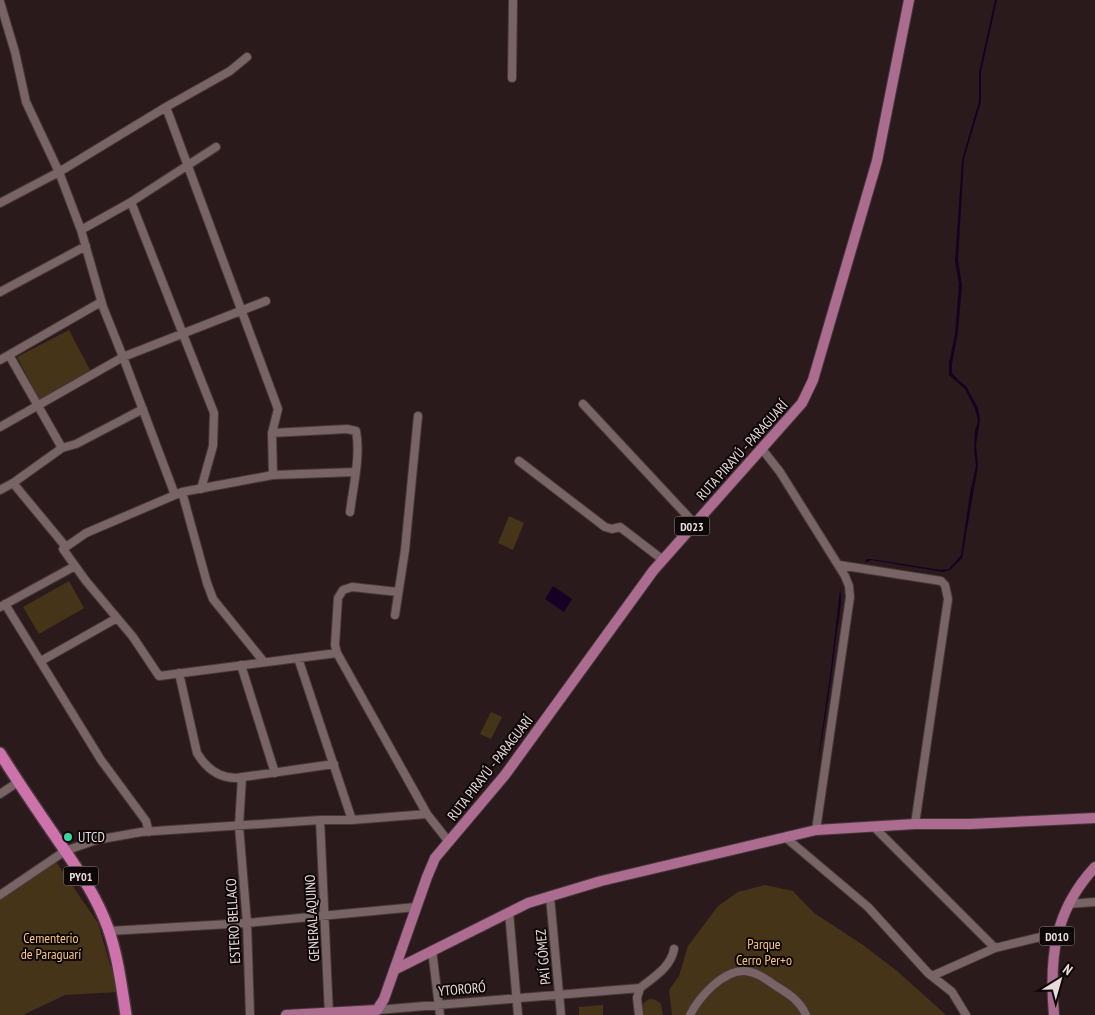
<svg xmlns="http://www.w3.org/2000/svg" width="1095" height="1015" font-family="'PT Sans Narrow',sans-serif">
<rect width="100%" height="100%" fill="#2b1a1b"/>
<path fill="#463419" d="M69 330 91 372 40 401 17 357Z
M509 516 524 523 513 550 498 543Z
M69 581 84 608 39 634 23 607Z
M491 712 502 717 491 739 480 734Z
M56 862 98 923 118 992 65 995 23 1015H0V898Z
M765 885 793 891 814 913 863 945 897 971 946 1015H672L669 990 679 976 688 946 718 906 738 892Z
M650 999 656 1000 661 1004 663 1015H642C641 1008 642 1002 650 999Z
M603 1005V1015H579V1007Z"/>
<path fill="#170023" d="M995 0H997L981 72V102L964 159 958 260 962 285 958 332 952 364V373L958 380 966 386 978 408 980 420 976 445 978 466 962 558 950 570 943 572 871 560 867 562 865 561 867 559H871L941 570 949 569 961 555 970 493 976 466 974 449 975 431 978 421 975 409 965 389 949 375V363L955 334 959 284 955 261 962 160 979 101V72Z
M553 586 572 599 564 612 545 599Z
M840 589C843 603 838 623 836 638 831 681 825 724 817 766L831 669Z"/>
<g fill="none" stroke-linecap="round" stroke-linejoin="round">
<defs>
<path id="minor" d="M0 2 15 52 26 102 59 172 81 230 103 307 123 357 175 495
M512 78 513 0
M166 107 278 409 272 433 273 475
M131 202 214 413 213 446 201 489
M0 203 59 172 166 107 230 71 247 57
M81 230 131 202 216 147
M0 292 86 246
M9 355 62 448
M0 360 101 302
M583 404 694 523
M0 427 123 357 266 301
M272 433 347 429 356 431C361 455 353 487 350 512
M762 449 780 472 845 576 849 586 850 597 816 830
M519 461 605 527 612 529 620 527 663 560
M13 483 66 547
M0 490 13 483 62 448 76 444 143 409
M182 492 207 583 213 599 264 662
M839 565 941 581 945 585 948 599 915 824
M398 592 352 587 343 590 338 598 335 645 337 653 427 814 449 842
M5 604 101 760 146 821 149 832
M0 607 75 566
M395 615 405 550 418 416
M337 653 159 676 133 637 86 581 63 549 86 533 182 492 273 475 355 472
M298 658 352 820
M41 661 117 618
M241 665 275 773
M179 673 197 753C206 768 218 778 236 778L334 764
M242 777 239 826 247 923 250 1015
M0 794 18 782
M320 820 329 1015
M873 826 995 948
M785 837 868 907 928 973 952 992 966 1015
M0 895 65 851 96 840 141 832 170 830 320 820H352L427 814
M550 897 561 1015
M1068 904 1095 902
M509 912 518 1015
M109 931 247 923 416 907
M432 950 440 1015
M932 976 995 948 1057 933
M640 988C654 977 671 967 674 949
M374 1013 377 1010 640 988
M639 1015 637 998 640 988
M690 1015C699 997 723 970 745 971 757 972 767 980 776 986 789 994 800 1001 806 1015"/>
<path id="major" d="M394 970 528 903 601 881 816 830 915 824H970L1095 818
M286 1015 377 1010 384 999 427 877 435 858 505 775 653 571 802 403 813 380 877 161 909 0
M1054 1015C1049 958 1054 911 1095 867"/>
<path id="highway" d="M0 753C17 781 36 808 55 836 73 862 92 889 104 918 117 948 121 983 126 1015"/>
</defs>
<use href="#minor" stroke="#463839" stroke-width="10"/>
<use href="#major" stroke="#463839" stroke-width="12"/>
<use href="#highway" stroke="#463839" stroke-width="14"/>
<use href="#minor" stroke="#786365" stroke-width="8"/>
<use href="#major" stroke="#ac6c8f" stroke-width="10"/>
<use href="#highway" stroke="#ce72ab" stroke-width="11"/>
</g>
<circle fill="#3bd4a4" stroke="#0e0708" stroke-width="2" cx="68" cy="837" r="5"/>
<g text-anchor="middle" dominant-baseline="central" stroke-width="4" stroke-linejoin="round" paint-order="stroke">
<g fill="#0e0708" stroke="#a79b9c" stroke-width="1">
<rect x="674.5" y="516.5" width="35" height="19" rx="4"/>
<rect x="63.5" y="866.5" width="35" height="19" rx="4"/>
<rect x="1039.5" y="926.5" width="35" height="19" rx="4"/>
</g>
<g font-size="12" font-weight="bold" fill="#e8dbdc">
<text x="692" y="526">D023</text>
<text x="81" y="876">PY01</text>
<text x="1057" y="936">D010</text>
</g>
<g font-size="14" fill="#e8dbdc" stroke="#0e0708">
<text transform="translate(742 450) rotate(-48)">RUTA PIRAYÚ - PARAGUARÍ</text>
<text transform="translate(490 768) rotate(-52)">RUTA PIRAYÚ - PARAGUARÍ</text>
<text transform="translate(312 918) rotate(-93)">GENERAL AQUINO</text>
<text transform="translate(233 921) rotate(-93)">ESTERO BELLACO</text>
<text transform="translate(543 957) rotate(-95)">PA'Í GÓMEZ</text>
<text transform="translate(462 989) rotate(-5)">YTORORÓ</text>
</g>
<g font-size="14" fill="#e8dbdc" stroke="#0e0708" text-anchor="start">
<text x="78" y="837">UTCD</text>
</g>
<g font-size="14" fill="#f7c47a" stroke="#0e0708">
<text x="51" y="938">Cementerio<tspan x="51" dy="16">de Paraguarí</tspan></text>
<text x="764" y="944">Parque<tspan x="764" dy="16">Cerro Per+o</tspan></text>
</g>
</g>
<g transform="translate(1060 980) rotate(37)" stroke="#0e0708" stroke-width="4" paint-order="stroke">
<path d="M0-4L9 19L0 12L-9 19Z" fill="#e8dbdc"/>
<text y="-8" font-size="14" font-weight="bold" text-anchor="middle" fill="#e8dbdc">N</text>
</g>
</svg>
